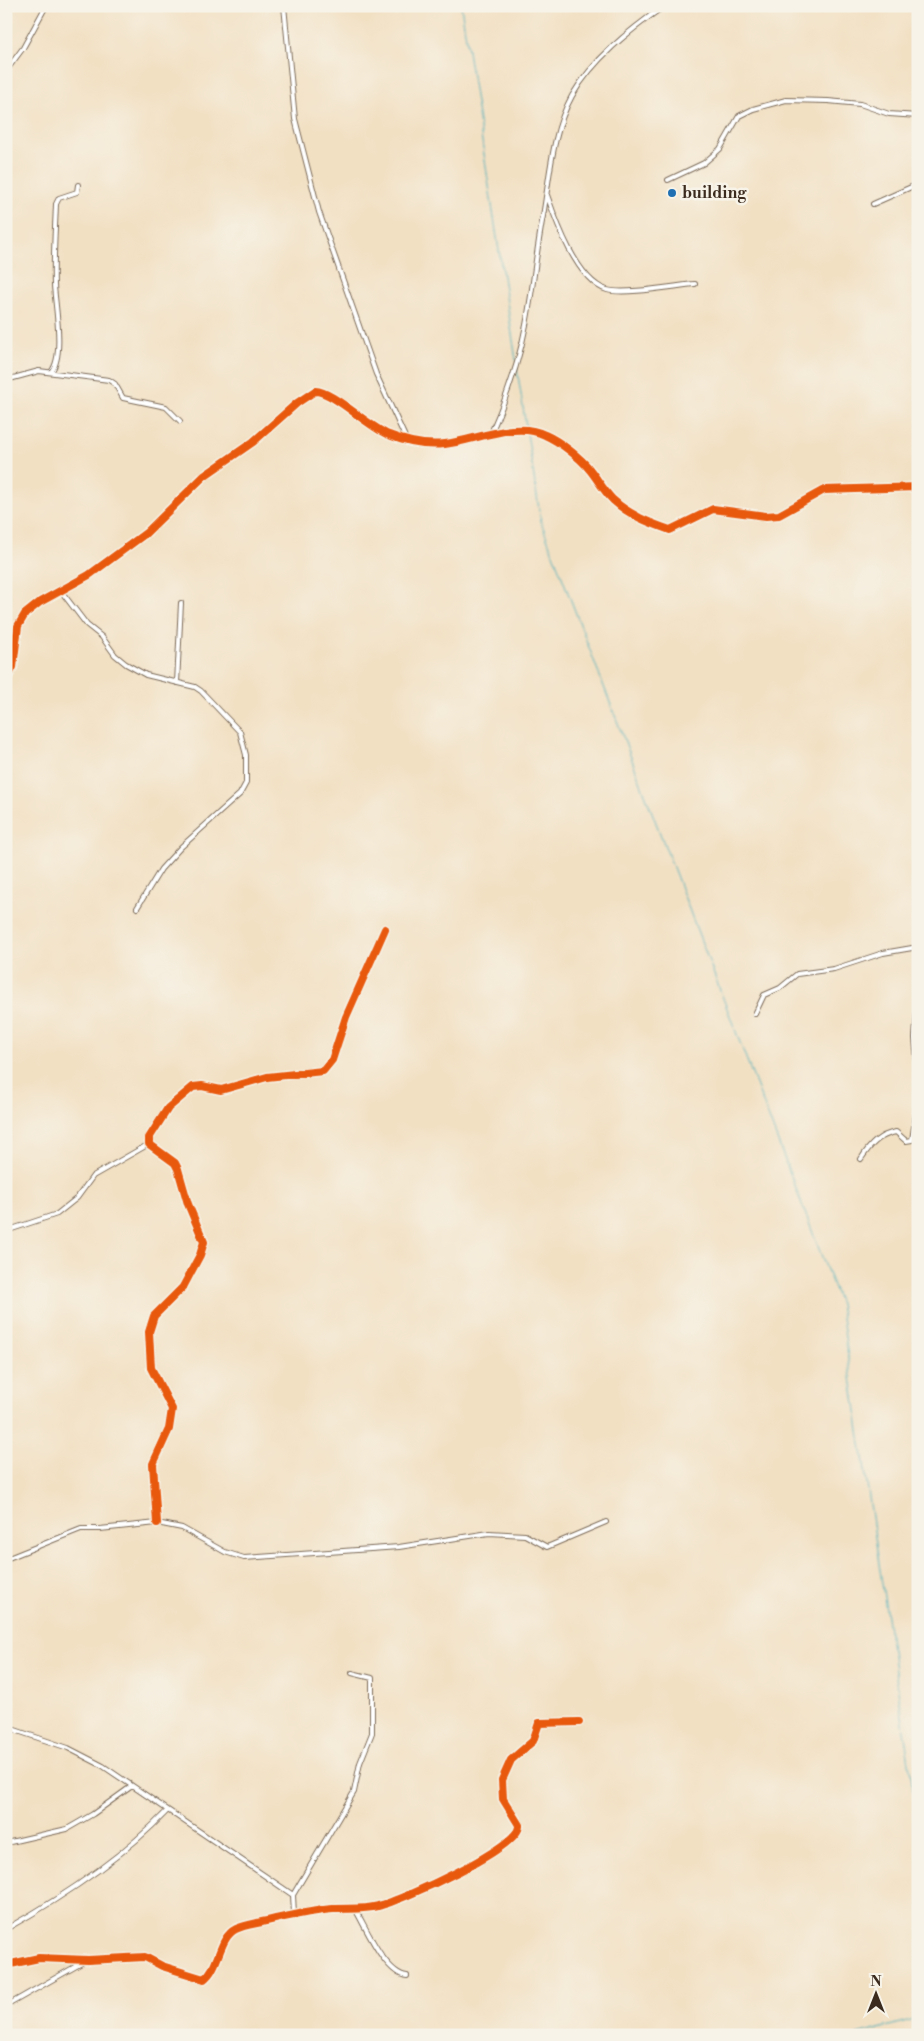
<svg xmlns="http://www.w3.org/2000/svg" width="924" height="2041" font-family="'Libre Bodoni',serif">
<rect width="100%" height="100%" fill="#f7f3e8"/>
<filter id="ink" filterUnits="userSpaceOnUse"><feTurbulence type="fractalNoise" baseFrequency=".02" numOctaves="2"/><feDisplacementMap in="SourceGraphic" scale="10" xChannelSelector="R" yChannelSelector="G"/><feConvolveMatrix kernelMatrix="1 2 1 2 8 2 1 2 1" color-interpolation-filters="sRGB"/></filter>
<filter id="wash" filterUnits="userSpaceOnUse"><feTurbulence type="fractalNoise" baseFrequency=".0096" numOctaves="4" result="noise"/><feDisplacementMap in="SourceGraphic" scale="20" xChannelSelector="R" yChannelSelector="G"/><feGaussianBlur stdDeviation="1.12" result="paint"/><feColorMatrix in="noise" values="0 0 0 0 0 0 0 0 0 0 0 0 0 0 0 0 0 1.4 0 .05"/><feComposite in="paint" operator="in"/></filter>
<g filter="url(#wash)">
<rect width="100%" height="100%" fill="#f2e0c3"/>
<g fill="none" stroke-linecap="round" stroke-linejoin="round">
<path stroke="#3dacbb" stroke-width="1" d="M461 6 516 360
M517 369 541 522 840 1304 918 1823
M857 2035 918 2018"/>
</g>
</g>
<g filter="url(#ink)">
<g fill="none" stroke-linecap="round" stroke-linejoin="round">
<defs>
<path id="street" d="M284 6 295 119 319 212 376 374 406 439
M6 71 23 48 46 6
M6 160 8 159
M668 180 704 163 720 149 739 116 753 109 786 100 828 101 860 104 889 114 918 116
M547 195C556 221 577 281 607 290 625 295 674 286 695 284
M873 204 918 184
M51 372C65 356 55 305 54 285 53 259 55 231 56 204L59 198 77 192 78 185
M6 380 39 371 109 380 115 384 123 398 166 407 180 421
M491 433C506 399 519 362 526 325 533 289 536 253 543 216 550 176 552 132 572 96 593 59 630 30 664 6
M61 591 87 625 102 637 115 655 126 664 146 675 195 687 201 691 240 732 246 755V783L240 794 181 847 161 869 137 908
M6 680 13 667 18 626 25 614 40 602 89 575 123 550 146 533 204 476 253 442 297 403 315 391C331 390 370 428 389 435 406 442 426 446 445 444 475 441 516 420 545 435 559 441 581 458 590 470 598 480 604 491 613 500 629 515 650 523 670 530L713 509 766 516 779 515 824 490 918 487
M177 683 181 603
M918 995 915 1038 918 1074
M755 1014 764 995 780 988 797 974 834 969 883 953 918 947
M861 1159C870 1145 879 1135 896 1132L906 1141 912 1140 918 1101
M6 1231 57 1214 77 1198 93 1176 149 1144
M157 1523 153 1464 169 1429 172 1409 151 1368 149 1332 154 1316 183 1287 200 1255 204 1242 188 1204 178 1169 175 1163 149 1144V1138L168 1108 193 1087 202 1086 221 1090 267 1077 323 1071 332 1060 346 1017 385 929
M6 1559 81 1529H100L157 1523 182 1528 225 1552 244 1558 399 1547 489 1533 525 1535 547 1547 606 1522
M6 1727 68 1748 103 1766 293 1895
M6 1843 67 1829 93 1814 132 1786
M355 1909C366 1927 385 1974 407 1976
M294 1914 293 1895 354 1792 360 1763 372 1733V1678L352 1673
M6 1929C63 1897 121 1859 167 1811
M6 1965 39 1958 88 1960 145 1957 162 1966 204 1979C220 1967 218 1938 236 1929 244 1925 253 1924 262 1922 285 1917 308 1911 333 1909 347 1908 364 1910 378 1906 400 1901 522 1847 519 1825L503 1799 502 1780 511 1760 533 1741 539 1723 579 1722
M6 2006 87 1960"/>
</defs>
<use href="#street" stroke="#7b6a58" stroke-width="6"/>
<use href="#street" stroke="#fff" stroke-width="4"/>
<defs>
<path id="cycleway" d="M6 680 13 667 18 626 25 614 40 602 89 575 123 550 146 533 204 476 253 442 297 403 315 391C331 390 370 428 389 435 406 442 426 446 445 444 475 441 516 420 545 435 559 441 581 458 590 470 598 480 604 491 613 500 629 515 650 523 670 530L713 509 766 516 779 515 824 490 918 487
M157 1523 153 1464 169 1429 172 1409 151 1368 149 1332 154 1316 183 1287 200 1255 204 1242 188 1204 178 1169 175 1163 149 1144V1138L168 1108 193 1087 202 1086 221 1090 267 1077 323 1071 332 1060 346 1017 385 929
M6 1965 39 1958 88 1960 145 1957 162 1966 204 1979C220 1967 218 1938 236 1929 244 1925 253 1924 262 1922 285 1917 308 1911 333 1909 347 1908 364 1910 378 1906 400 1901 522 1847 519 1825L503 1799 502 1780 511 1760 533 1741 539 1723 579 1722"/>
</defs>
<use href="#cycleway" stroke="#f7f3e8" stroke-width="11"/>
<use href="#cycleway" stroke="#e8590c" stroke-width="8"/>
</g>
</g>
<circle fill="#1f6fb2" stroke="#f7f3e8" stroke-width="2" cx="672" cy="193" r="5"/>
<g text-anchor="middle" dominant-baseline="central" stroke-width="5" stroke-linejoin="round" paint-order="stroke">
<g font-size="16" font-weight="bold" fill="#3b2a1e" stroke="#f7f3e8" text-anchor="start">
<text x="682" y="193">building</text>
</g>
</g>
<rect width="924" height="2041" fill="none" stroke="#f7f3e8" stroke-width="25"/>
<g transform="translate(876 1994)" stroke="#f7f3e8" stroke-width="4" paint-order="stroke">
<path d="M0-4L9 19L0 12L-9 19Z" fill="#3b2a1e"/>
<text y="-8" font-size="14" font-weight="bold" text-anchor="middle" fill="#3b2a1e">N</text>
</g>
</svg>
